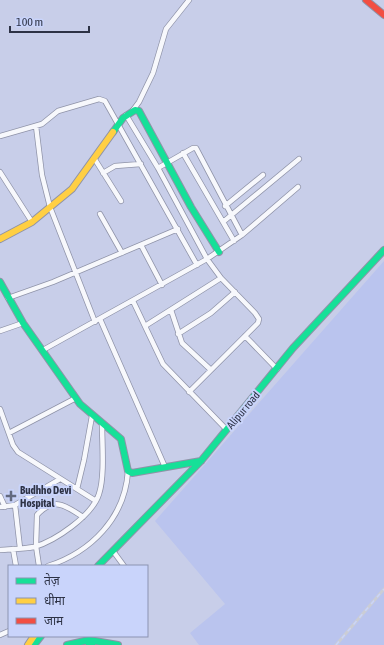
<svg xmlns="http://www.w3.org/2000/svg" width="384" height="645" font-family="'Asap Condensed','Noto Sans Devanagari',sans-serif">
<rect width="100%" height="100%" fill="#c8cee9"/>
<path fill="#bac4ee" d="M384 261V645H199L190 633 225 604 155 521Z"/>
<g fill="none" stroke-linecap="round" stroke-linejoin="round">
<defs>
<path id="street" d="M133 110 139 102 153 73 166 29 189 0
M126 115 158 168 207 259 221 278 255 313 259 319 258 323 189 392
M36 126 42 175 50 207 95 322
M0 136 42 124 58 111 99 99 105 101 197 265
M183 153 234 241
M94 158 121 201
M158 168 193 148H196L242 235
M0 172 32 222
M103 173 115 166 141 164
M225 206 263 175
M100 214 122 253
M223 222 299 159
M141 245 162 285
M8 298 53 282 178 229
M133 301 163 364 227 430
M171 310 182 343 211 370
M100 319 165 467
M145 326 221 278
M0 331 23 323
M178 334 211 313 235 292
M245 336 277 369
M43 350 207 259 242 235 298 187
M0 409 13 445 18 452 96 501
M9 433 76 398
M77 489 84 460 92 416
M0 496 5 507
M15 505 20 548
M0 507 15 505 60 479
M13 549 16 566
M0 550C11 549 23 549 34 547 55 541 92 516 99 494 105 476 102 443 102 423
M113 551 124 566
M39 566 36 546 37 515C54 496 66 506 83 517
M48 566C91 552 125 518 128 471
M0 635 9 631"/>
<path id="fast" d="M113 132 123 118 135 110 139 111 191 207 219 252
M0 282 23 323 80 404 121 439 128 471 132 473 201 461
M98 566 201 461 293 348 384 250
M34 645 41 636
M67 645 89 640 118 645
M89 645H92"/>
<path id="slow" d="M0 239 32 222 72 189 113 132
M28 645 34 636"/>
<path id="jam" d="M366 0 384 15"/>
</defs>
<use href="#street" stroke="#8f93a8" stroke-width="6"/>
<use href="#fast" stroke="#8f93a8" stroke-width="8"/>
<use href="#slow" stroke="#8f93a8" stroke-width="8"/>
<use href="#jam" stroke="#8f93a8" stroke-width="8"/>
<use href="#street" stroke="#f7f8fc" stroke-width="4.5"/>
<use href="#fast" stroke="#16e098" stroke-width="6"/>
<use href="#slow" stroke="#ffcf43" stroke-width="6"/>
<use href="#jam" stroke="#f24e42" stroke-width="6"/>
<defs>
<path id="rail" d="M336 645 384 589"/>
</defs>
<use href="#rail" stroke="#cbcdd5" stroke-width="3"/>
<use href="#rail" stroke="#c9d4fb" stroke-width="1.5" stroke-dasharray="4.5" stroke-linecap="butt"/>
</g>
<path fill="#63697e" stroke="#c9d4fb" stroke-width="1.5" d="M9 490h4v4h4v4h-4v4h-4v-4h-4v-4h4z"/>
<g text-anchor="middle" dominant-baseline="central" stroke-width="4" stroke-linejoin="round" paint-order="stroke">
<g font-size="11" fill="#2d3245" stroke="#c9d4fb">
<text transform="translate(243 410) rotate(-50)">Alipur road</text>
</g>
<g font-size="11" font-weight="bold" fill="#2d3245" stroke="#c9d4fb" text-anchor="start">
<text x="20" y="490">Budhho Devi<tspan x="20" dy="13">Hospital</tspan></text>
</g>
</g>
<rect x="8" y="565" width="140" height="72" fill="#c9d4fb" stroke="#8b93b2"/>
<rect x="16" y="578" width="20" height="6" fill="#16e098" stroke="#8b93b2"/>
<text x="44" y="585" font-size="12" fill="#2d3245">तेज़</text>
<rect x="16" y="598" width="20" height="6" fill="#ffcf43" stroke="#8b93b2"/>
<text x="44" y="605" font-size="12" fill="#2d3245">धीमा</text>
<rect x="16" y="618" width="20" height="6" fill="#f24e42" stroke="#8b93b2"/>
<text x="44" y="625" font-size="12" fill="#2d3245">जाम</text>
<path d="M10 26v6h79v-6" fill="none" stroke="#2d3245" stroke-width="2"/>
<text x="16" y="26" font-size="12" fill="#2d3245" stroke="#c9d4fb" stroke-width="3" paint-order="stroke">100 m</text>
</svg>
